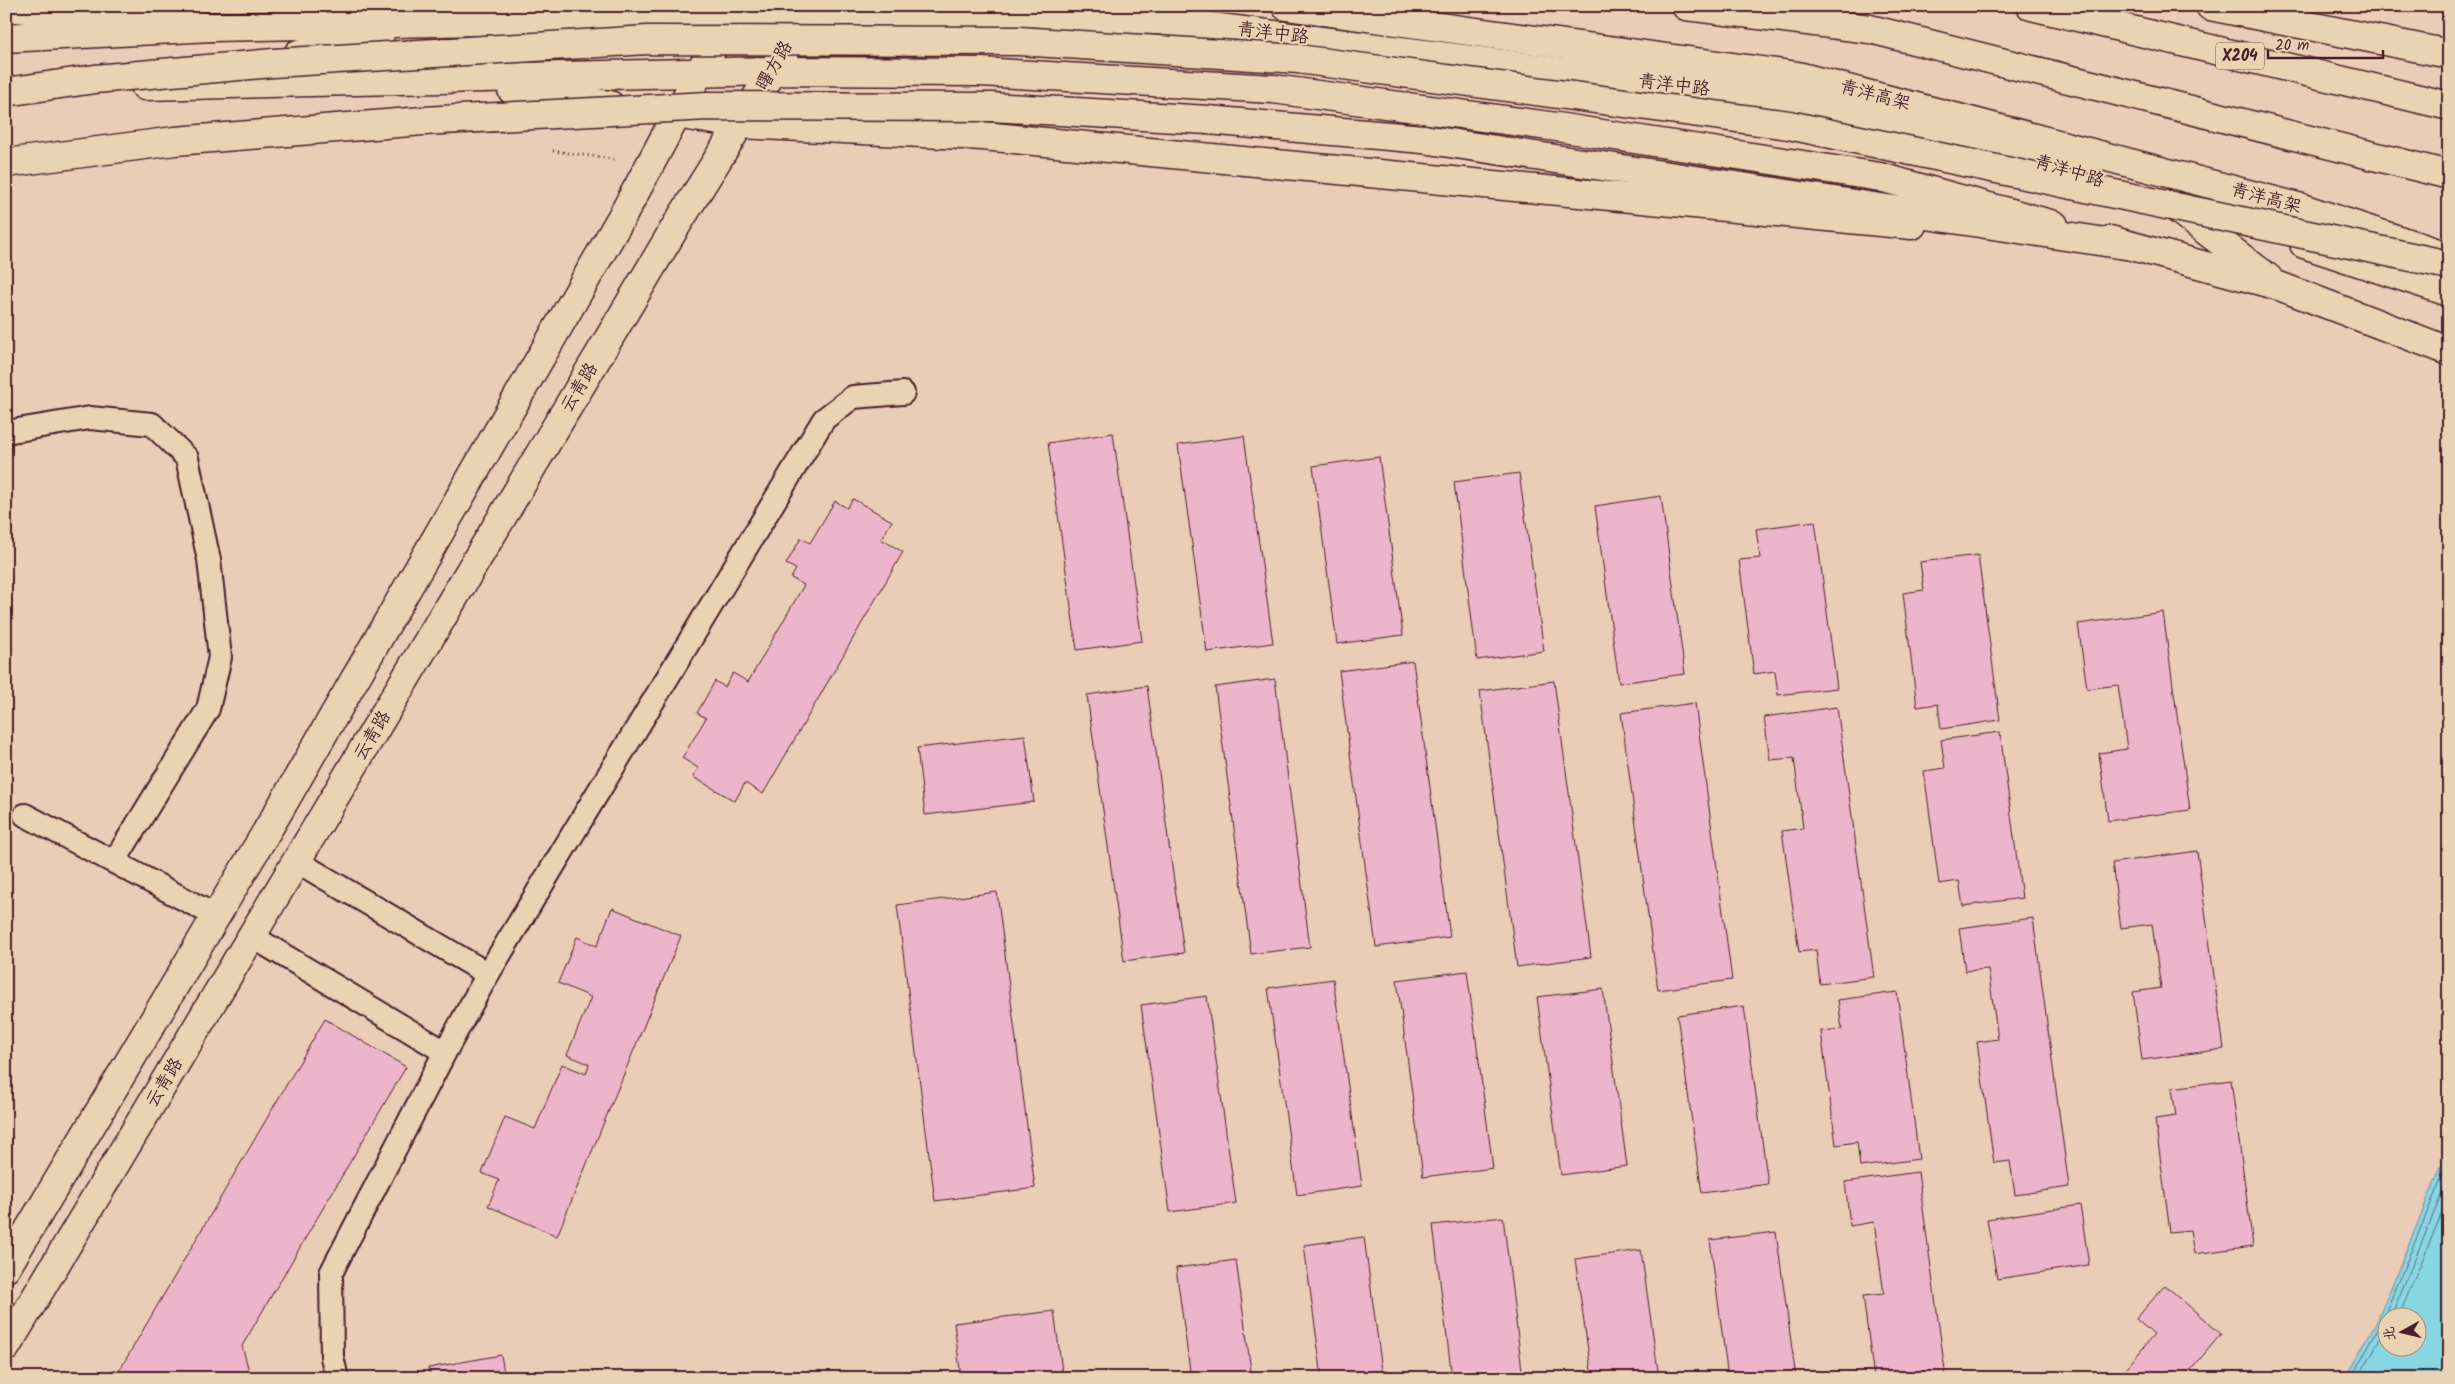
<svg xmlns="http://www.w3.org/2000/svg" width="2455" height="1384" font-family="Kalam,'LXGW WenKai TC',sans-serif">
<rect width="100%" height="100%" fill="#eacdb7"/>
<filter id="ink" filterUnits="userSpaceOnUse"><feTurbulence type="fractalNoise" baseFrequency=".02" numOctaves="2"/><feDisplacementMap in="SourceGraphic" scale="10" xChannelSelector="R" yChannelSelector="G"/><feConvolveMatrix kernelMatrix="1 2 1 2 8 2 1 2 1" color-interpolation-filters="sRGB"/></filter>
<g filter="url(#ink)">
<path fill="#87d6e4" stroke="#6f8d9a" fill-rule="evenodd" d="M2449 1147V1378H2345L2378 1319ZM2388 1316H2418V1346H2388Z"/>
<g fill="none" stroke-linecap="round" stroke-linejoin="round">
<path stroke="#626875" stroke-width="1" d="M2391 1316 2449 1177
M2399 1316 2449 1196
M2351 1378 2382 1321 2449 1160
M2358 1378 2388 1325"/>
</g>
<path fill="#edb5c9" stroke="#4a1f2b" d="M1113 433 1142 641 1077 650 1048 443Z
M1244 436 1273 643 1207 652 1178 445Z
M1379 457 1403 635 1337 644 1313 466Z
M1519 473 1544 651 1477 660 1454 482Z
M1661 496 1685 674 1619 683 1595 506Z
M853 499 892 521 881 539 903 552 763 794 745 783 735 801 693 777 698 768 682 758 706 718 697 713 715 681 725 687 733 673 748 682 804 585 791 578 796 569 786 564 801 538 810 543 835 501 847 508Z
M1815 521 1837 688 1778 695 1775 671 1754 674 1739 560 1760 558 1756 529Z
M1978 555 2000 720 1941 729 1938 704 1917 707 1903 593 1924 590 1920 562Z
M2163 612 2190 810 2108 821 2099 753 2127 749 2118 685 2087 689 2078 624Z
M1413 661 1450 937 1376 947 1339 671Z
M1275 679 1310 947 1251 954 1215 687Z
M1554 681 1591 957 1517 967 1480 691Z
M1147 686 1184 953 1124 961 1087 695Z
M1695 703 1732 980 1658 990 1621 713Z
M1837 707 1874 977 1820 984 1816 950 1799 952 1782 831 1803 828 1794 758 1770 760 1764 717Z
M2000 732 2022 898 1963 906 1959 881 1939 884 1924 771 1945 768 1941 740Z
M1025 735 1034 802 925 815 917 748Z
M2197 851 2224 1049 2142 1060 2133 992 2161 988 2152 924 2121 928 2112 863Z
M997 892 1035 1188 935 1201 897 905Z
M612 908 681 936 557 1236 488 1206 499 1180 482 1173 505 1117 535 1129 562 1064 586 1074 589 1064 567 1055 591 997 558 983 577 937 597 946Z
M2033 918 2069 1187 2015 1195 2010 1161 1994 1163 1977 1042 1998 1039 1988 969 1965 971 1959 928Z
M1467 971 1493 1168 1423 1177 1397 980Z
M1333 979 1362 1186 1297 1195 1268 988Z
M1603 989 1627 1166 1561 1175 1537 997Z
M1897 992 1919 1159 1860 1167 1857 1142 1836 1145 1821 1031 1842 1029 1838 1000Z
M1207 996 1236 1203 1170 1212 1141 1005Z
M1744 1006 1768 1184 1702 1193 1677 1015Z
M325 1019 406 1067 242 1346 251 1378H115Z
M2231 1080 2253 1246 2194 1254 2190 1230 2170 1232 2155 1119 2176 1116 2172 1088Z
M1918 1172 1946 1378H1874L1863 1296 1884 1294 1874 1222 1850 1226 1845 1182Z
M2080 1205 2089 1265 1997 1279 1987 1219Z
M1503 1217 1523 1378H1452L1433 1225Z
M1776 1232 1796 1378H1728L1710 1240Z
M1364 1237 1383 1378H1322L1304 1245Z
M1641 1250 1659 1378H1592L1575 1259Z
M1236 1260 1252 1378H1191L1176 1268Z
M2165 1285 2221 1334 2184 1378H2118L2154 1335 2136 1319Z
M1054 1311 1063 1378H961L954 1323Z
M501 1355 505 1378H430L428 1368Z"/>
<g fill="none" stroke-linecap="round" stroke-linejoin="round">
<defs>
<path id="lane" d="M6 432 90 418 152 424 187 458 209 560 220 657 208 709 114 862
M25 815 216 916
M298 862 488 974
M253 937 445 1052
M337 1378 332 1357 331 1273 445 1052 488 974 824 419 853 397 903 393"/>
<path id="secondary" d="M6 1268 277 814 624 213 727 21
M6 1347 676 226 773 71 801 21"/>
<path id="primary" d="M2031 6 2449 106
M6 7 212 27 804 14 1157 20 1771 98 1930 129 2088 178
M298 54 380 34
M145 86 773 71 981 72 1273 89 1557 127 1880 177 2054 225
M512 90 610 105
M675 114 739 124 983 136 1912 225
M2171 204 2268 278
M2110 240 2279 286 2449 351
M2304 244 2449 292"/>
<path id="highway" d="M1286 6 1798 76 2302 208 2438 253
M1686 6 1870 29 2449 175
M2210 6 2449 54
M6 38 212 27
M1423 139 2132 246"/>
</defs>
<use href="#lane" stroke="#4a1f2b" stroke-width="26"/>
<use href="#secondary" stroke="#4a1f2b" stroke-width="31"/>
<use href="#primary" stroke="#4a1f2b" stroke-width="31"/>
<use href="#highway" stroke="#4a1f2b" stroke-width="31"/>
<path stroke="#4a1f2b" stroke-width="3" stroke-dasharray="1 4" stroke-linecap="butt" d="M553 151 614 159"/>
<use href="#lane" stroke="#e9d3b2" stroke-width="22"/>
<use href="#secondary" stroke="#e9d3b2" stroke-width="28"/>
<use href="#primary" stroke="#e9d3b2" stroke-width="28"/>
<use href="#highway" stroke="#e9d3b2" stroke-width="28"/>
<defs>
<path id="highway-bridge" d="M6 92 95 79 273 63 647 40 1019 41 1298 59 1789 125 2449 265
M6 163 175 141 423 121 708 106 992 107 1208 120 1423 139"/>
</defs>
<use href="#highway-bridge" stroke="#4a1f2b" stroke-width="31" stroke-linecap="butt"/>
<use href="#highway-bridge" stroke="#e9d3b2" stroke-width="28"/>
</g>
</g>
<g text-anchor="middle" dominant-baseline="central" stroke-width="4" stroke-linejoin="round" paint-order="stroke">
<rect fill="#e9d3b2" stroke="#7a5554" stroke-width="1" x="2216" y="42.5" width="48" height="27" rx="4"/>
<g font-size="16" font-weight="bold" fill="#4a1f2b">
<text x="2240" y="56">X204</text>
</g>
<g font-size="18" fill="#4a1f2b" stroke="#e9d3b2">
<text transform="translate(1273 34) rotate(7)">青洋中路</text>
<text transform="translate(775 66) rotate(-60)">曙方路</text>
<text transform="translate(1674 86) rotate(7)">青洋中路</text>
<text transform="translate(1875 96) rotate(15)">青洋高架</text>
<text transform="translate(2069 172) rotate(17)">青洋中路</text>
<text transform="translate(2266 199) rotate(15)">青洋高架</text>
<text transform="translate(580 388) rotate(-59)">云青路</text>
<text transform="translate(373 736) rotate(-59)">云青路</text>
<text transform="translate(165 1083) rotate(-59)">云青路</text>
</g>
</g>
<rect width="2455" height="1384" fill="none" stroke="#e9d3b2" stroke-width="25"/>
<rect x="12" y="12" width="2430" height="1359" fill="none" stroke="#4a1f2b" stroke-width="2" filter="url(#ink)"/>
<g transform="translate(2402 1332) rotate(262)"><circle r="24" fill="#e9d3b2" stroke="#a98b7c"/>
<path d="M0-4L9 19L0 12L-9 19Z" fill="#4a1f2b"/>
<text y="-8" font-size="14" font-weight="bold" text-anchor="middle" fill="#4a1f2b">北</text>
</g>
<path d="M2268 50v8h115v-8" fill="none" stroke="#4a1f2b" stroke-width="2.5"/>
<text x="2275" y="50" font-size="15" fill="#4a1f2b" stroke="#e9d3b2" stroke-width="4" paint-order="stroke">20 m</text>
</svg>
